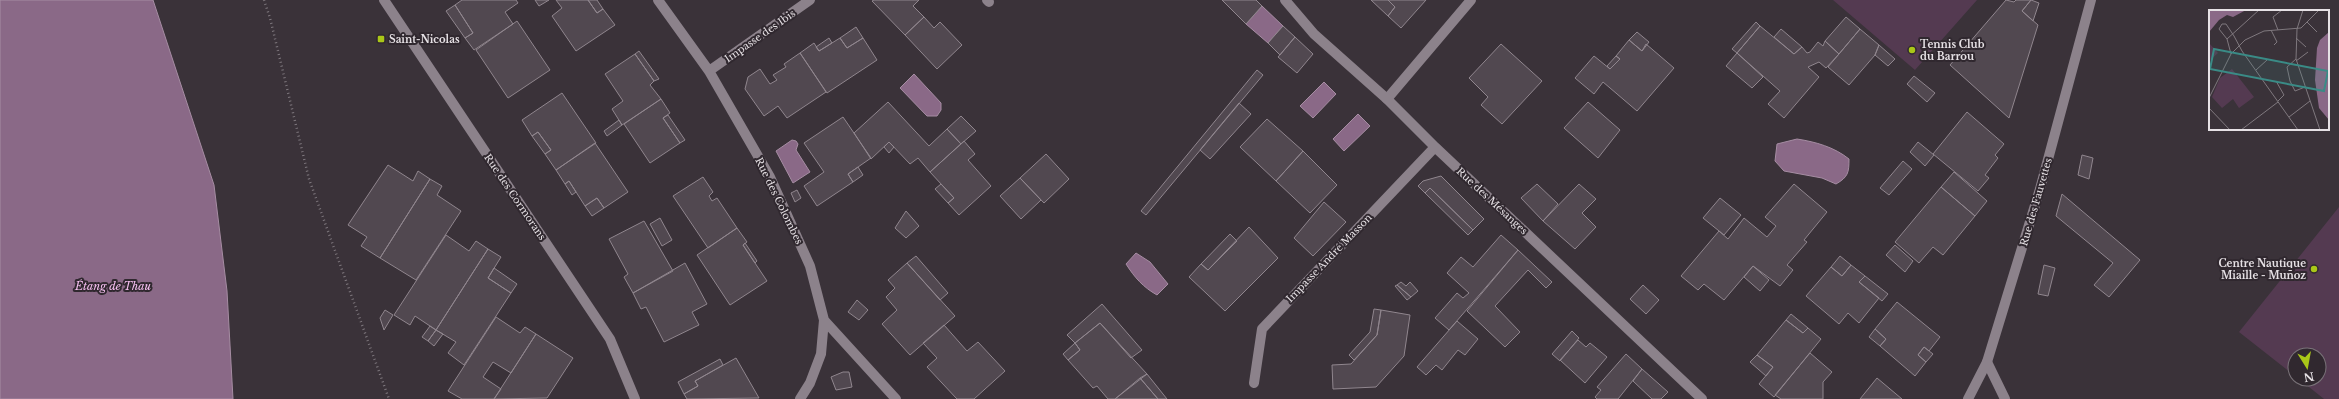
<svg xmlns="http://www.w3.org/2000/svg" width="2339" height="399" font-family="'Libre Baskerville',serif">
<rect width="100%" height="100%" fill="#3a3239"/>
<path fill="#543a51" d="M1833 0H1977L1915 70Z
M2339 207V399H2324L2299 379H2319V355H2295V376L2239 332Z"/>
<path fill="#8a6987" stroke="#a68da3" d="M0 0H153L214 185 227 291 233 399H0Z
M1262 6 1283 26 1268 43 1246 24Z
M914 74 941 103V110L937 116H927L900 88Z
M1324 82 1336 94 1313 118 1300 106Z
M1358 114 1370 126 1344 151 1333 139Z
M1797 139C1816 142 1834 147 1849 159 1849 173 1848 177 1836 184L1822 178 1784 171 1775 161 1777 144Z
M792 140 796 141 798 144 796 150 810 172 793 183 776 151Z
M1136 253 1150 262 1168 284 1157 295C1143 287 1135 278 1126 264Z"/>
<path fill="#514850" stroke="#90868e" d="M462 0H516L518 3 505 12 513 24 474 50 465 38 473 33 455 5Z
M535 0H549L539 6Z
M556 0H588L597 13 603 9 615 25 576 51 552 16 562 8Z
M588 0H597L603 9 597 13Z
M874 0H919L913 6 924 17 905 35 872 1Z
M1222 0H1256L1262 6 1246 24Z
M1371 0H1388L1395 7 1388 16Z
M1388 0H1426L1401 28 1388 16 1395 7Z
M2006 0 2014 2 2016 0H2031L2022 11 2038 25 2009 118 1950 65Z
M2031 0 2039 3 2033 21 2022 11Z
M455 5 473 33 465 38 446 11Z
M924 17 934 28 940 22 962 45 937 69 905 35Z
M1846 17 1860 29 1839 54 1825 41Z
M517 21 550 70 508 98 476 50Z
M1756 22 1760 26 1737 53 1732 49Z
M1283 26 1295 37 1280 55 1268 43Z
M1760 26 1794 54 1802 47 1807 53 1810 52 1818 42 1823 46 1825 41 1839 54 1826 68 1819 62 1808 67 1819 77 1784 118 1768 104 1780 91 1737 53Z
M856 27 863 38 847 48 840 38Z
M1781 29 1802 47 1794 54 1774 37Z
M1860 29 1879 45 1875 55 1849 85 1828 67Z
M1637 32 1649 42 1642 51 1629 40Z
M1295 37 1313 54 1297 73 1278 57Z
M829 38 832 43 819 51 816 47Z
M840 38 847 48 863 38 877 60 827 93 800 53 814 43 819 51Z
M1629 40 1642 51 1646 44 1674 68 1637 111 1603 82 1594 94 1575 78 1594 56 1610 69 1620 59 1616 56Z
M1501 44 1542 81 1502 124 1481 105 1488 97 1469 78Z
M1879 45 1895 59 1888 66 1875 55Z
M639 51 659 79 654 81 635 54Z
M800 53 826 92 787 118 778 106 764 116 745 89 748 77 760 69 770 84 777 80 773 75 786 67 784 64Z
M1737 53 1763 77 1752 88 1726 66Z
M635 54 654 81 650 85 661 99 622 125 612 109 623 101 605 74Z
M1616 56 1620 59 1610 69 1607 66Z
M1257 70 1263 75 1146 215 1141 211Z
M1914 76 1935 93 1927 102 1907 84Z
M562 93 596 143 556 170 545 154 551 150 538 132 532 136 522 120Z
M661 99 670 113 663 118 680 143 650 163 624 124Z
M888 102 929 146 947 129 961 144 930 172 918 158 910 164 889 142 871 159 854 133Z
M1588 102 1620 130 1598 158 1564 128Z
M1239 103 1251 114 1210 159 1200 150Z
M1967 112 2004 144 1995 155 1998 158 1985 175 1989 178 1978 191 1933 154Z
M668 115 685 140 680 143 663 118Z
M961 116 976 131 961 144 947 129Z
M843 117 871 158 848 174 853 182 817 206 804 186 824 172 804 143Z
M1267 119 1303 151 1276 181 1240 147Z
M619 120 622 125 607 136 604 131Z
M538 132 551 150 545 154 532 136Z
M964 141 975 154 968 160 991 186 959 215 948 203 954 198 930 172Z
M889 142 894 147 889 153 884 147Z
M1918 142 1934 155 1925 166 1910 152Z
M595 143 628 192 604 208 597 198 585 206 569 181 565 184 556 170Z
M1303 151 1337 185 1310 213 1276 181Z
M1046 154 1069 179 1044 203 1020 178Z
M2082 155 2093 158 2089 179 2078 175Z
M1903 161 1912 169 1889 195 1880 188Z
M388 165 413 181 418 171 430 179 380 258 361 246 367 237 348 225Z
M858 167 863 175 853 182 848 174Z
M1954 172 1987 201 1975 216 1941 187Z
M1441 176 1484 219 1473 230 1430 188 1425 193 1418 186 1423 181Z
M703 177 713 192 709 196 712 201 717 198 737 228 708 248 673 196Z
M1020 178 1041 200 1021 219 1000 196Z
M430 179 442 186 437 195 461 211 416 280 380 258Z
M569 181 576 192 572 195 565 184Z
M941 184 954 198 948 203 935 189Z
M1537 184 1558 204 1543 221 1521 198Z
M1579 184 1596 199 1582 213 1596 227 1575 249 1543 221Z
M1794 184 1827 212 1804 240 1807 242 1787 265 1793 270 1780 286 1753 266 1724 300 1704 284 1698 290 1681 276 1719 231 1728 239 1744 218 1767 237 1776 226 1765 217Z
M1941 187 1975 216 1943 255 1933 247 1919 263 1895 242Z
M1430 188 1473 230 1468 235 1425 193Z
M797 190 801 198 795 202 791 193Z
M2062 194 2140 260 2109 297 2094 285 2113 263 2056 216Z
M597 198 604 208 592 216 585 206Z
M1720 198 1741 215 1724 235 1703 218Z
M1324 202 1346 222 1313 256 1294 238Z
M906 211 919 226 906 238 895 228Z
M660 218 672 240 662 246 650 224Z
M644 221 673 271 633 293 624 277 628 274 609 239Z
M1249 227 1278 258 1225 311 1189 277 1201 264 1208 270Z
M737 228 747 242 743 245 767 281 730 305 697 255Z
M1230 234 1237 241 1208 270 1201 264Z
M446 235 469 251 476 241 488 249 436 330 415 316 410 325 394 315Z
M1501 235 1518 250 1449 330 1435 318 1457 293 1463 298 1469 293 1447 273 1461 257 1473 267Z
M745 243 757 261 755 263 743 245Z
M1895 245 1913 261 1905 272 1886 255Z
M488 249 501 257 488 278 511 293 464 365 448 353 456 342 436 330Z
M1518 250 1552 282 1546 288 1528 270 1495 306 1520 332 1505 347 1467 311Z
M916 256 948 293 940 300 907 263Z
M1840 256 1851 265 1842 276 1831 267Z
M685 263 707 304 692 312 699 325 664 342 646 307 641 309 633 293Z
M907 263 955 316 910 355 882 324 897 310 886 297 895 288 888 280Z
M1851 265 1865 276 1859 282 1879 298 1859 323 1848 313 1839 324 1806 296 1831 267 1842 276Z
M2044 265 2055 268 2048 296 2038 294Z
M1753 266 1769 280 1760 291 1744 277Z
M494 268 517 284 511 293 488 278Z
M1865 276 1888 294 1882 301 1859 282Z
M1401 282 1406 286 1410 282 1418 291 1411 297 1397 285Z
M1397 285 1411 297 1407 300 1395 286Z
M1643 285 1659 300 1646 314 1630 299Z
M857 300 868 310 859 320 848 312Z
M1897 302 1940 337 1929 351 1924 347 1918 355 1926 362 1915 376 1880 346 1886 339 1875 329Z
M1102 304 1142 350 1131 358 1100 323 1075 343 1067 335Z
M1374 309 1381 310 1377 335 1354 360 1349 355 1370 332Z
M385 310 393 315 384 330 380 318Z
M1381 310 1410 315 1404 356 1376 387 1333 389 1332 365 1351 364 1377 335Z
M1791 314 1808 328 1803 333 1786 320Z
M496 317 520 333 525 327 536 334 511 373 493 362 483 377 501 389 494 399H462L448 391Z
M1786 320 1803 333 1808 328 1821 339 1774 397 1759 384 1773 367 1757 355Z
M1457 321 1478 339 1465 355 1458 350 1442 370 1436 365 1426 375 1417 367Z
M1100 323 1147 374 1115 399H1108L1097 386 1093 388 1068 360 1080 350 1075 343Z
M944 325 967 351 978 342 1005 371 974 399H957L927 367 937 358 923 343Z
M430 326 436 330 428 341 422 337Z
M1875 329 1886 339 1880 346 1869 337Z
M436 330 443 334 434 346 428 341Z
M1572 331 1579 338 1560 361 1552 354Z
M536 334 573 358 547 398 494 399Z
M1578 340 1586 347 1590 343 1607 357 1585 383 1560 360Z
M1075 343 1080 350 1068 360 1063 354Z
M1924 347 1933 354 1926 362 1918 355Z
M1810 353 1832 372 1823 382V399H1781L1775 395Z
M1626 354 1642 369 1618 399H1597L1595 397 1601 390 1597 387Z
M1757 355 1773 367 1766 376 1750 362Z
M736 358 759 398 687 399 684 394 698 386 695 381Z
M720 359 723 365 695 381 698 386 684 394 678 382Z
M1642 369 1668 392 1661 399H1652L1633 381Z
M843 372H849L852 387 836 390 831 377Z
M1147 374 1167 399H1158L1140 378Z
M1140 378 1158 399H1115Z
M1877 378 1902 399H1860Z"/>
<g fill="none" stroke-linecap="round" stroke-linejoin="round">
<path stroke="#7d767c" stroke-width="2.5" stroke-dasharray="1 3" stroke-linecap="butt" d="M264 0 270 18 309 179 389 399"/>
<path stroke="#8c828b" stroke-width="10" d="M1387 99 1471 0"/>
<path stroke="#8c828b" stroke-width="10" d="M658 0 709 71 770 177 810 266 824 320 821 354 810 383 800 399
M987 0 989 2
M1285 0 1314 34 1387 99 1435 147 1702 399
M709 71 810 0
M824 320 896 399
M1987 362 2005 399
M1254 383 1262 329 1435 147"/>
<path stroke="#8c828b" stroke-width="10" d="M384 0 610 339 635 399
M1968 399 1987 362 2040 189 2091 0"/>
</g>
<g fill="#aac718" stroke="#30282f" stroke-width="1.5">
<rect x="377" y="35" width="8" height="8" rx="2"/>
<circle cx="1912" cy="50" r="4"/>
<circle cx="2314" cy="269" r="4"/>
</g>
<g text-anchor="middle" dominant-baseline="central" stroke-width="4" stroke-linejoin="round" paint-order="stroke">
<g font-size="10" fill="#e6e1e5" stroke="#30282f">
<text transform="translate(760 36) rotate(-35)">Impasse des Ibis</text>
<text transform="translate(515 197) rotate(56)">Rue des Cormorans</text>
<text transform="translate(779 201) rotate(64)">Rue des Colombes</text>
<text transform="translate(1492 201) rotate(43)">Rue des Mésanges</text>
<text transform="translate(2036 202) rotate(-74)">Rue des Fauvettes</text>
<text transform="translate(1329 258) rotate(-46)">Impasse André Masson</text>
</g>
<g font-size="10" font-weight="bold" fill="#e6e1e5" stroke="#30282f" text-anchor="start">
<text x="389" y="39">Saint-Nicolas</text>
<text x="1920" y="44">Tennis Club<tspan x="1920" dy="12">du Barrou</tspan></text>
<text x="2306" y="263" text-anchor="end">Centre Nautique<tspan x="2306" dy="12">Miaille - Muñoz</tspan></text>
</g>
<g font-size="11" font-style="italic" fill="#f7c0f2" stroke="#30282f">
<text x="113" y="286">Étang de Thau</text>
</g>
</g>
<g transform="translate(2209 10)">
<rect width="120" height="120" fill="#3a3239"/>
<path d="M0 33 9 43 0 51ZM23 59 45 87 30 98 24 89 13 98 3 87 11 68Z" fill="#543a51"/>
<path d="M0 0H37L24 7 18 5 10 10 0 22ZM120 22V110L110 98 106 70 108 38 111 30Z" fill="#8a6987"/>
<path fill="none" stroke="#7f787e" stroke-width="1" d="M94 0 88 19 87 49 111 120M98 12 108 22M62 20 68 32 65 35M69 20 64 7 73 0M87 28 97 37M18 29 50 0M22 44 18 29 10 19 13 14H17L25 26 33 41 89 120M87 49 78 57 81 71 86 81 96 77M87 51 99 42M47 60 58 50M67 71 75 85 69 91M0 88 22 44 36 30 55 21 92 18 110 0M0 98 21 120M80 107 101 91M32 120 69 92"/>
<path fill="#3a8b86" fill-opacity="0.15" stroke="#3a8b86" stroke-width="2" d="M5 39 119 61 115 81 1 59Z"/>
<rect width="120" height="120" fill="none" stroke="#e6e1e5" stroke-width="2"/>
</g>
<g transform="translate(2307 367) rotate(169)"><circle r="19" fill="#30282f" stroke="#797278"/>
<path d="M0-3L7 15L0 10L-7 15Z" fill="#aac718"/>
<text y="-6" font-size="11" font-weight="bold" text-anchor="middle" fill="#e6e1e5">N</text>
</g>
</svg>
